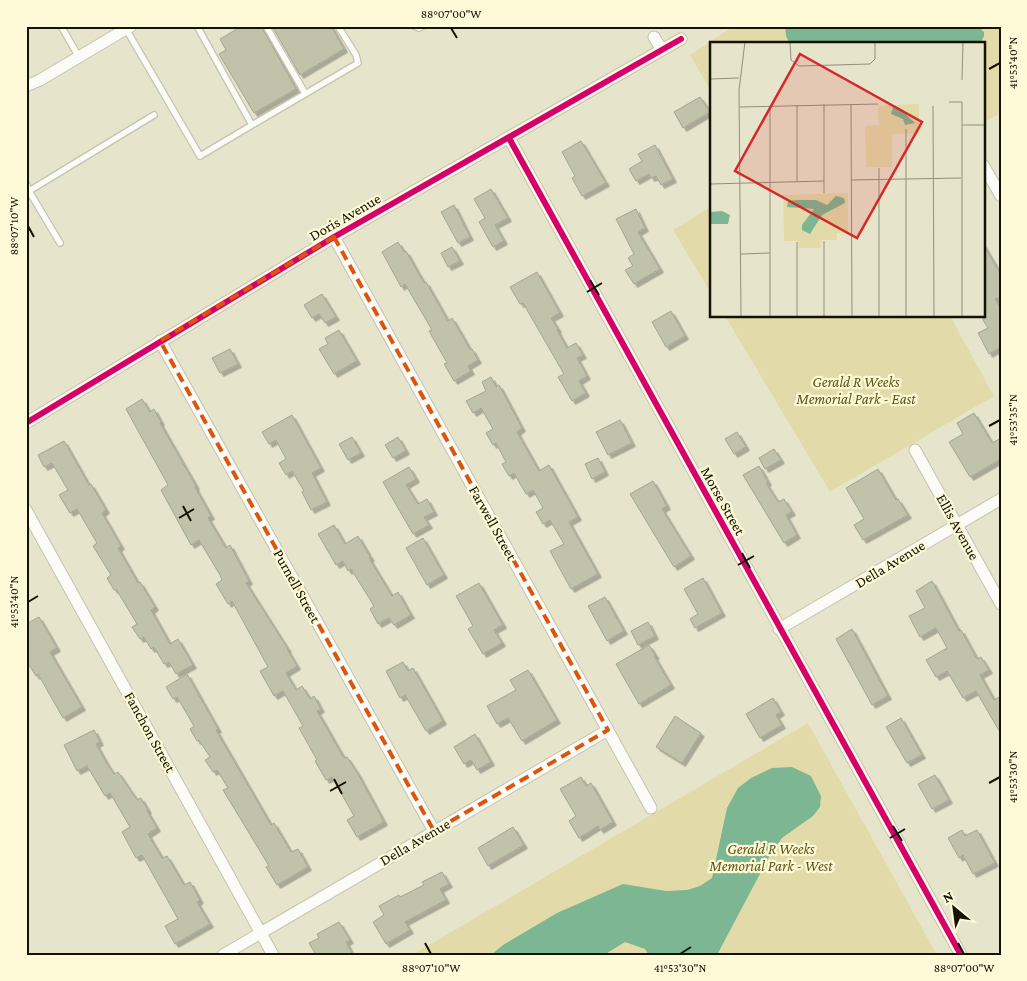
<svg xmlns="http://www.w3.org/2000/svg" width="1027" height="981" font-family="'Crimson Pro',serif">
<defs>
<filter id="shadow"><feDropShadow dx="3.5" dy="3.5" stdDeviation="0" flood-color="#0004"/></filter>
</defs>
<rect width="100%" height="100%" fill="#e7e4cc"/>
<path fill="#e2dba9" d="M734 26H1001V113L983 123V44H711V91L690 55Z
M711 207V293L673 230Z
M725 316H950L994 396 830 492Z
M808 723 937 955H412Z"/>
<path fill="#7db692" d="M785 26H978L984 32V36L980 44H790L786 36Z
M792 767 811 776 821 796 820 807 813 816 782 838 770 855 717 955H649L645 949 625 942 604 955H491L503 945 557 913 623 884 666 891 687 890 700 886 712 878 727 808 738 788 751 778 772 768Z"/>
<path fill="#c0c2a9" stroke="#a4a593" filter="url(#shadow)" d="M242 26H261L296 89 254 113 219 54 226 50 220 39Z
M272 26H331L344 49 300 75Z
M700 97 710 112 683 128 674 112Z
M581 141 606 183 582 196 572 178 575 176 562 152Z
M655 145 673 179 661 185 656 176 651 178 649 174 636 181 629 169 642 161 638 154Z
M491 189 508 218 495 225 504 241 493 247 479 222 485 218 474 199Z
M454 205 470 237 458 243 441 212Z
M636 209 645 228 638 232 660 269 634 284 625 270 633 266 628 258 634 254 616 219Z
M398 242 404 252 406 251 424 283 426 282 448 321 452 318 470 349H472L478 360 468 366 471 371 454 381 444 364 447 363 429 331 432 330 405 284 401 287 382 252Z
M983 244 1001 275V296L995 299 1001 309V347L989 354 978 333 988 328 983 320Z
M452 247 460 261 448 267 441 253Z
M537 272 560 313 551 318 558 329 557 330 567 348 576 343 583 355 577 358 587 376 579 381 586 393 572 401 558 377 564 374 523 303 520 304 510 287Z
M322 294 336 317 325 323 319 314 312 318 304 305Z
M671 311 685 336 666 347 652 322Z
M339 330 357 361 334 374 319 349 328 344 325 338Z
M230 349 238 364 220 373 212 358Z
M491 377 496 387 499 385 522 428 517 432 539 471 549 465 578 517 569 522 598 574 571 589 550 551 564 544 550 520 543 524 536 512 543 508 533 490 526 494 514 473 509 476 502 464 506 462 496 443 493 445 486 433 493 429 481 408 473 413 466 401 486 391 482 382Z
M142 399 150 412 154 409 161 422 160 423 196 486 195 487 211 516 208 518 226 548 230 545 249 581 246 583 288 649H287L297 666 286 673 296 690 302 686 310 699 314 696 321 709 317 711 344 758 347 757 358 774 384 822 357 837 347 820 354 816 332 777 326 780 315 761 317 760 299 728 303 726 283 691 274 696 260 671 268 667 232 601 228 604 216 584 222 580 220 575 199 540 191 545 161 490 168 485 126 409Z
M974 413 992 443 1001 438V459L970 477 949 442 963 434 957 423Z
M292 415 321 468 312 473 327 502 311 510 302 492 304 491 292 471 286 475 279 463 286 459 276 440 269 444 262 432Z
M620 420 632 443 608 455 596 432Z
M737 432 746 447 734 454 725 439Z
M352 437 361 453 348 460 339 444Z
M398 437 406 451 393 458 385 445Z
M64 441 89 485 91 484 106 510 102 513 121 546 118 548 138 583 140 582 155 607 151 610 170 644 178 639 193 665 176 674 169 662 164 664 154 647 151 649 144 637 140 639 132 627 137 624 116 589 114 590 107 578 111 575 93 546 97 543 77 509 70 513 59 495 68 490 52 463 44 467 38 455Z
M774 449 781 460 765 469 759 458Z
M598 458 605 472 592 479 585 464Z
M759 466 768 482 766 483 778 502 784 499 792 512 786 515 797 535 784 543 743 475Z
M409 467 416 479 406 485 418 504 427 499 434 512 424 517 429 525 413 534 383 482Z
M878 469 896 500 898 499 908 515 863 540 854 525 864 519 846 488Z
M653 481 667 506 662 509 691 556 674 567 630 494Z
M334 525 345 544 358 536 371 558H369L392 596 398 592 411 615 394 625 389 618 378 624 370 609 374 606 351 569 348 571 343 561 336 565 318 534Z
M423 538 444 575 427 585 406 548Z
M703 578 722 613 695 628 690 619 698 614 684 589Z
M932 581 959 631 961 630 977 659 981 657 989 670 980 675 994 700 1001 696V734L976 691 963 698 947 671 936 677 926 660 947 648 936 628 920 637 909 616 925 608 916 591Z
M479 583 503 625 494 630 502 643 483 654 468 629 473 626 456 596Z
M605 597 624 631 607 641 588 606Z
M39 617 57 648 50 652 82 707 63 718 38 674 36 676 26 660V624Z
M648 622 655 636 638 645 631 631Z
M852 629 888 696 872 705 836 639Z
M649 645 656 656H654L671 685 639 704 616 664Z
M403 662 408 671 413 668 443 721 426 731 405 695 400 698 386 671Z
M528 670 557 720 522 741 508 718 497 724 487 706 516 690 510 680Z
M187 674 218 729 216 730 271 825 274 823 291 852 298 849 308 867 277 885 266 867 269 866 223 790 228 788 217 770 213 772 205 760 210 757 199 740 197 741 190 729 194 726 177 697 173 699 166 687Z
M773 698 781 712 776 715 782 725 760 738 746 714Z
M675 716 701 733 682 763 656 747Z
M901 718 922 755 907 763 886 727Z
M94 730 100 742 96 744 106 762 114 774 118 772 137 800 141 798 148 810 147 811 157 828 148 834 162 858 167 856 184 885 190 882 200 900 197 902 210 924 175 944 165 926 178 919 142 855 136 858 122 832 130 827 110 793 105 796 87 766 77 771 64 745Z
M475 734 491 762 477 770 471 760 464 764 454 747Z
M935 775 949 800 932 809 918 784Z
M581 777 586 786 591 783 613 822 600 830 598 826 579 838 569 821 576 816 560 789Z
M513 827 524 845 488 866 478 848Z
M962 830 965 836 977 830 995 863 973 874 963 855 959 858 948 838Z
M442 872 449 884 440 889 446 900 405 922 410 930 386 944 373 922 384 915 379 906 399 895 400 897 424 885 422 882Z
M339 922 350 940 346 942 353 955H316L309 943 319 938 317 934Z"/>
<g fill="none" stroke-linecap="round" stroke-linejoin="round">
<defs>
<path id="service" d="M61 26 79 57
M197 26 252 125 358 63 356 55 338 26
M266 26 305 93
M414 26 419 28 423 26
M126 29 200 156 252 125
M26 183 29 191 154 115
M29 191 60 243"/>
<path id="minor" d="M654 37 662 50
M26 86 40 80 131 26
M509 138 961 955
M983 165 1001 196
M334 237 651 808
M160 341 434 831
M26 423 334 237 681 39
M915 450 1001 604
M26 510 273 955
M779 629 1001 499
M223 955 608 730"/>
</defs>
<use href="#service" stroke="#c5c2af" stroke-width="8"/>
<use href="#minor" stroke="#c5c2af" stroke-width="13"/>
<use href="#service" stroke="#fbfbf7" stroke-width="5.5"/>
<use href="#minor" stroke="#fbfbf7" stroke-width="11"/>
<defs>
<path id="cycleway" d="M509 138 961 955
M26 423 334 237 681 39"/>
</defs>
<use href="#cycleway" stroke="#fef9d6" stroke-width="9"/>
<use href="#cycleway" stroke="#d6006c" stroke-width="6"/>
</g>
<path fill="none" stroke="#dd550c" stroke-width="4" stroke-dasharray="10 6" stroke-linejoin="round" d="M334 237 608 730 434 831 160 341Z"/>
<path fill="none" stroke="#151204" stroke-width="2" d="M451 28 457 38M989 69 1000 63M28 226 34 237M590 280 599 295M587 292 602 283M989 426 1000 420M183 506 191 521M179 518 194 509M742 553 750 568M738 565 754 556M28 602 38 596M334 779 342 794M989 783 1000 777M330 791 346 782M893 826 902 841M890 838 905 829M425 943 431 954M958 943 964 954M680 954 691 947"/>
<g text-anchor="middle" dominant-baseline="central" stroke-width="4.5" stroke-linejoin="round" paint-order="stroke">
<g font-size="15" fill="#151204" stroke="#fef9d6">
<text transform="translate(345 217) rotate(-30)">Doris Avenue</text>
<text transform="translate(723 501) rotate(61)">Morse Street</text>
<text transform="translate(493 523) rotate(61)">Farwell Street</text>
<text transform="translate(958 527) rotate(61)">Ellis Avenue</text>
<text transform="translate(890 564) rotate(-31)">Della Avenue</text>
<text transform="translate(297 586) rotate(61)">Purnell Street</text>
<text transform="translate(150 732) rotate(61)">Fanchon Street</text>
<text transform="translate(415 842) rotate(-30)">Della Avenue</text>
</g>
<g font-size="15" font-style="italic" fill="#5e5418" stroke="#fef9d6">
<text x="856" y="382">Gerald R Weeks<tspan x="856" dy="17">Memorial Park - East</tspan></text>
<text x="771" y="849">Gerald R Weeks<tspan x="771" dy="17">Memorial Park - West</tspan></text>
</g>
</g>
<g transform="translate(710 42)">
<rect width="275" height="275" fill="#e7e4cc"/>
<path d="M209 62V91L182 92V125H156L155 84 169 83 168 64ZM138 151V191H127V198H111V206H88V199H74L73 153Z" fill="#e2dba9"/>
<path d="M183 65H188L205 81 195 83 193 77 181 72ZM126 154 134 156 135 161 112 173 100 192 92 188V183L104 167 77 165 78 159 87 158H106L117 163ZM12 169 20 173 18 182H0V170Z" fill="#7db692"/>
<path fill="none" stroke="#93907c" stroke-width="1" d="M80 0 81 18 89 24 160 22 165 17V0M0 37 29 36M252 38 253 0M239 60H252V275M114 62V151M141 62 142 275M87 63V139M60 64V275M223 64 224 275M30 65 168 62M252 83H275M196 87V275M141 138 251 136M0 142 114 139M87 200V275M31 212 60 211M31 275 29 48 35 0M114 275V199M169 275V126"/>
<path fill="#d62828" fill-opacity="0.15" stroke="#d62828" stroke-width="2.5" d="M90 12 212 80 147 196 25 129Z"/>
<rect width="275" height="275" fill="none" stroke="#151204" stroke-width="2.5"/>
</g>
<rect width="1027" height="981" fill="none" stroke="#fef9d6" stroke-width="55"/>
<g transform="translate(954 908) rotate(331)" stroke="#fef9d6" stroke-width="4" paint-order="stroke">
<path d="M0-4L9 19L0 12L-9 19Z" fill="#151204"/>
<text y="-8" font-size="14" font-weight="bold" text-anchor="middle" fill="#151204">N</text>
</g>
<rect x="28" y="28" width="972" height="926" fill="none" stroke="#151204" stroke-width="2"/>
<g font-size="12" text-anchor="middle" fill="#151204">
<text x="451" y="18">88°07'00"W</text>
<text transform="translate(1013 63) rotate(-90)" y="4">41°53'40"N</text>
<text transform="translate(14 226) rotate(-90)" y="4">88°07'10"W</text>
<text transform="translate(1013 420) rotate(-90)" y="4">41°53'35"N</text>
<text transform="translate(14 602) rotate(-90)" y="4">41°53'40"N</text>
<text transform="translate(1013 777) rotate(-90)" y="4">41°53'30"N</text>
<text x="431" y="972">88°07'10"W</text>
<text x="680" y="972">41°53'30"N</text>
<text x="964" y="972">88°07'00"W</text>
</g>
</svg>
